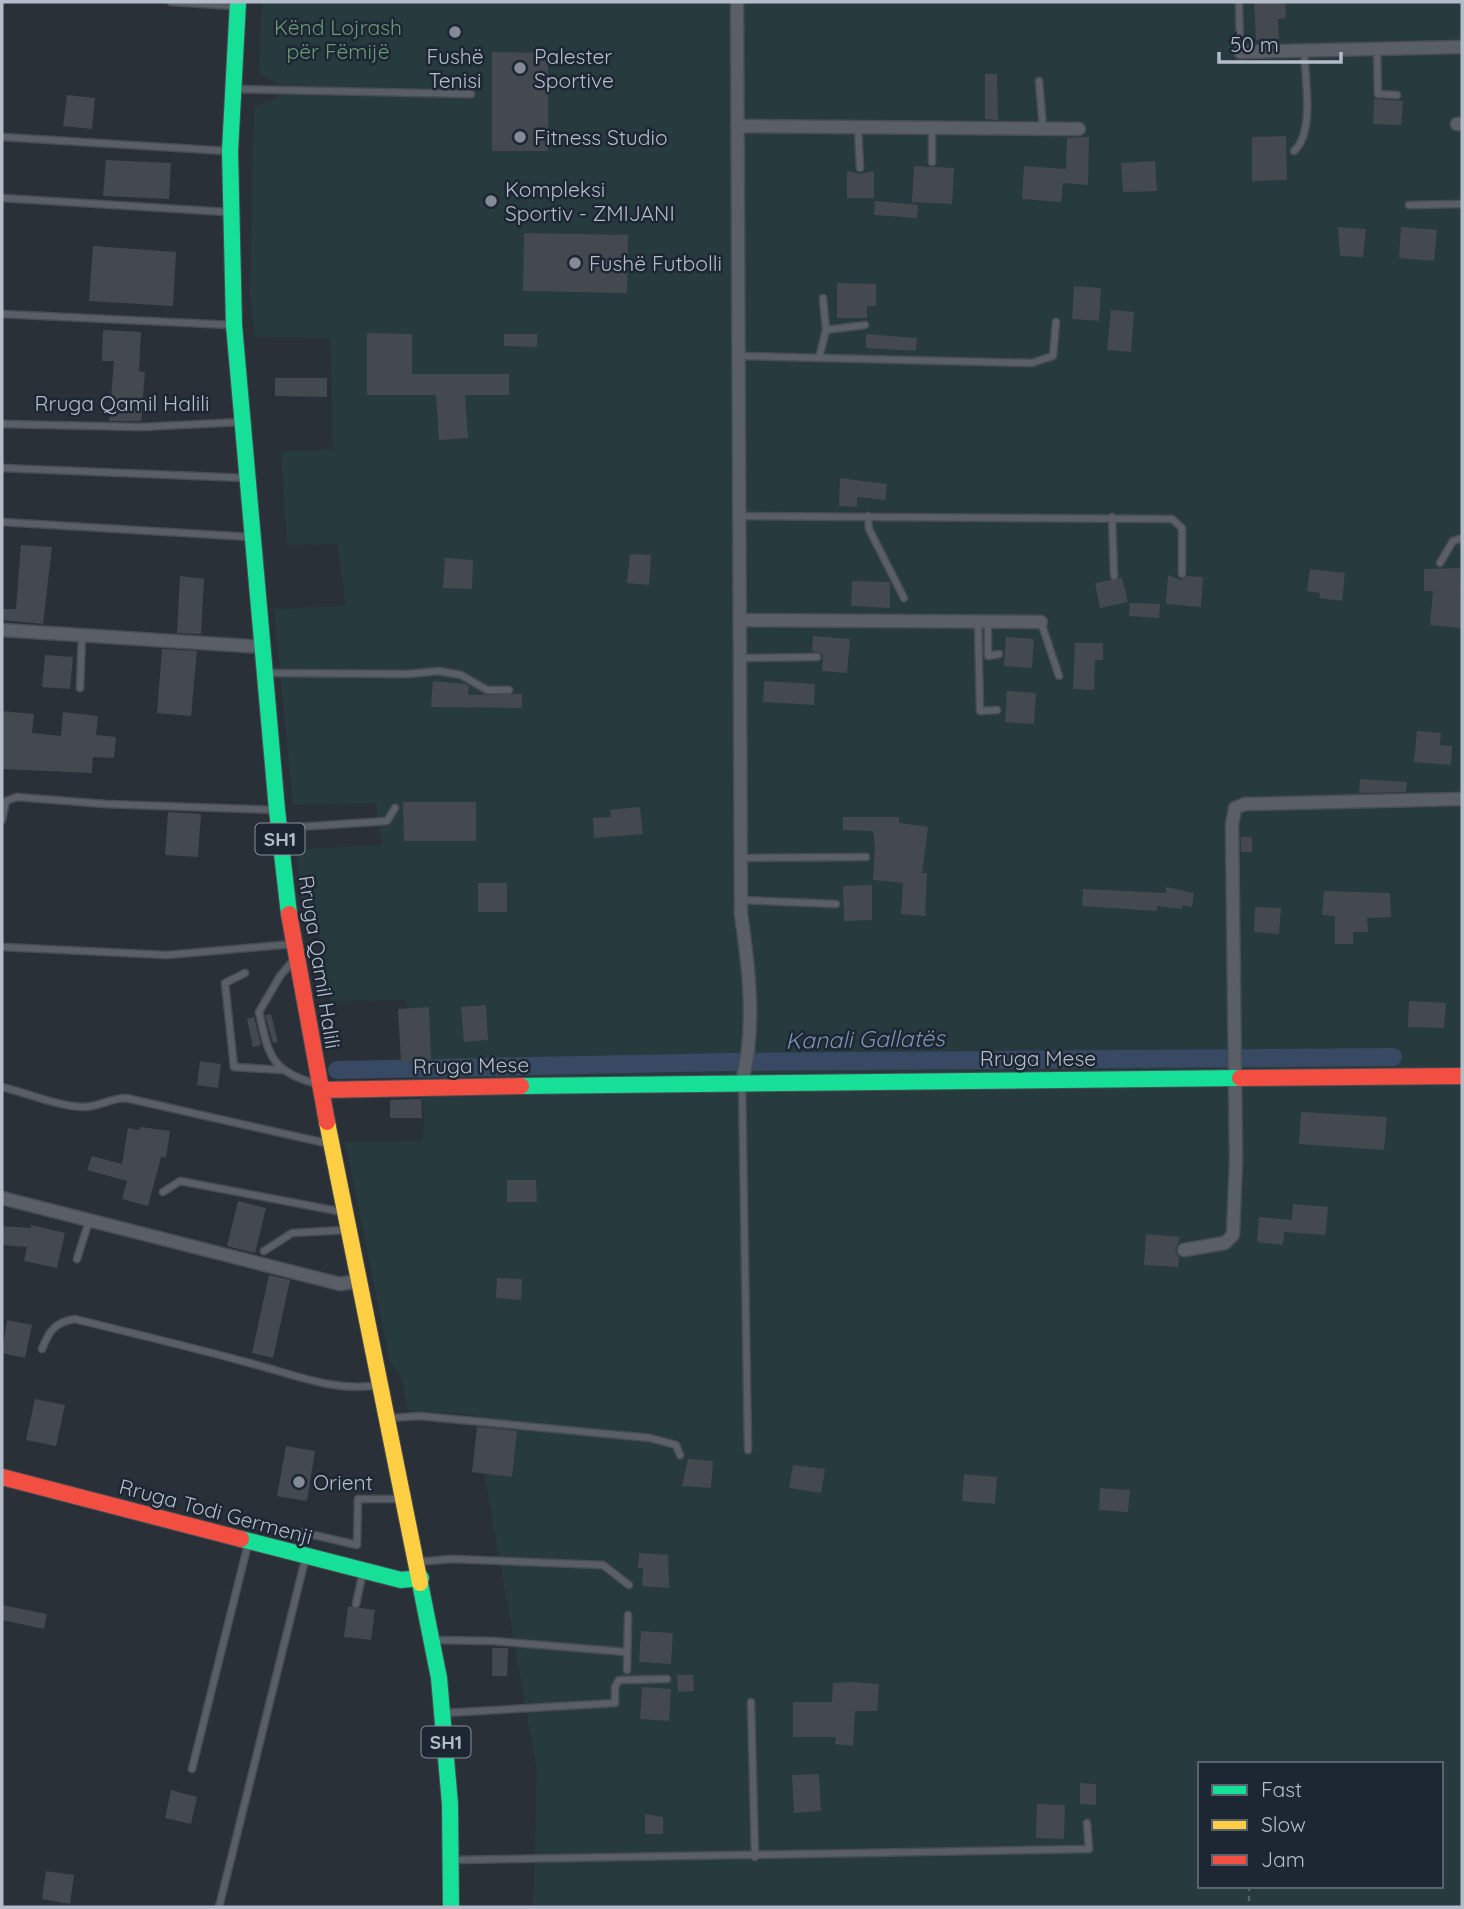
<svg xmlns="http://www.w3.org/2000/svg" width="1464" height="1909" font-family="Quicksand,sans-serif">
<rect width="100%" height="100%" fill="#2a3038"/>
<path fill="#273a3e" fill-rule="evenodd" d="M262 2H1462V1907H533L537 1772 474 1415 408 1410 401 1376 390 1363 345 1142 422 1141 424 1117 406 1000 330 1001 318 924H305L296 849 382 845 376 803 293 805 274 609 346 606 337 544 287 545 281 451 333 450 330 338 255 337 250 294 254 108 278 97V84L259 74ZM1200 1764H1441V1886H1200Z"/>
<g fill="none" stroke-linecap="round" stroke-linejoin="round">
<path stroke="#384963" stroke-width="18" d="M337 1070 728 1062 1393 1057"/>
</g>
<path fill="#444950" d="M1254 2H1285L1286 18 1278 19 1279 39 1256 40Z
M492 52 548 53V151H492Z
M985 74H997L998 120 985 119Z
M67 95 95 98 92 129 63 126Z
M1374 99 1403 101 1401 125 1373 124Z
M1286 136 1287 180 1252 181V137Z
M1089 137 1088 185 1063 183 1061 202 1022 199 1024 166 1066 169 1067 138Z
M106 160 171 163 169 199 103 196Z
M1155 161 1157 191 1123 192 1121 163Z
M914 166 954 168 952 204 912 202Z
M847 171 860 174 874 171V198H847Z
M875 201 918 205 917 218 874 215Z
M1338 227 1366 229 1363 257 1340 256Z
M1401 227 1437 230 1434 261 1399 258Z
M524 233 628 235 627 293 523 291Z
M93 246 176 252 173 306 89 301Z
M837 283 876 284V306H867V318H837Z
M1074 286 1101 288 1099 321 1072 319Z
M1111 310 1134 312 1131 352 1107 350Z
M103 330 141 332 139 371 145 372 141 421H109L114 361H102Z
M367 333 412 334V374H509V395H465L468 438 439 440 436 395H367Z
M504 334H537V347L504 346Z
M866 334 917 338 916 351 866 348Z
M275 378H327V397L275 396Z
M840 478 887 484 885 500 857 497V507L839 506Z
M21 545 52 547 43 624 2 620V609H16Z
M630 554 651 555 649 585 627 583Z
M445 558 473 560 472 589 443 588Z
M1460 568 1462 628 1430 625 1433 591H1424V569Z
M1310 569 1345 573 1342 601 1319 598 1320 593 1307 591Z
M1168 575 1181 580 1187 576 1203 577 1201 607 1166 604Z
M180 576 204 579 201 634 177 633Z
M1122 578 1128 602 1100 608 1095 583Z
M852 581 890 582V608L851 606Z
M1130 603 1160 604 1159 618 1129 616Z
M813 636 850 639 847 673 822 671 823 654 812 651Z
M1006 637 1034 639 1032 668 1004 666Z
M1075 643H1103V660H1095L1094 690 1073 689Z
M162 649 197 651 191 716 157 713Z
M45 655 73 657 70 689 42 687Z
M433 681 465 684 469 686 468 695 522 694V708L431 707Z
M764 681 815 684 814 705 763 702Z
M1007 691 1036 693 1034 724 1005 722Z
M2 711 34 714 32 733 61 736 63 712 98 716 96 735 116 737 114 758 93 757 92 773 2 769Z
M1417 731 1441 733 1440 745 1452 746 1451 765 1414 762Z
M1360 779 1407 782 1406 792 1359 793Z
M403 802H476V841H404Z
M640 807 643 834 594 838 593 818 611 817 610 810Z
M168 812 201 814 198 857 165 855Z
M843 817H899V823L928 827 922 873H927L925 916 901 914 903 883 873 880 875 846 873 831 843 830Z
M1241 837H1252V852H1241Z
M478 883H507V912H478Z
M872 885V920L844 921 843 886Z
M1166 887 1194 893 1192 907 1183 905 1182 909 1157 906V911L1082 906 1083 889 1166 893Z
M1324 891 1390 893 1391 917 1367 918 1368 932H1353V944H1335V916L1322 915Z
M1255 907 1281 908 1279 934 1254 932Z
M1409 1001 1446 1003 1444 1028 1408 1027Z
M486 1005 488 1040 464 1042 461 1007Z
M429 1007 431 1059 401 1061 398 1009Z
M271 1014 278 1042 273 1043 265 1015Z
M254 1017 261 1045 253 1047 247 1019Z
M200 1061 221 1064 218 1088 197 1085Z
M421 1099 422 1118H390V1100Z
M1301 1112 1387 1117 1384 1150 1299 1144Z
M140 1127 170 1131 166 1158 161 1157 148 1206 122 1199 127 1181 87 1170 92 1156 122 1164 128 1128 139 1130Z
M507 1180H536L537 1202H507Z
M238 1201 266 1208 255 1253 227 1246Z
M1293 1204 1328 1207 1325 1235 1284 1232 1283 1245 1257 1242 1259 1217 1292 1220Z
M31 1225 65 1233 57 1268 24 1261 27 1247 2 1245V1226L31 1228Z
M1146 1234 1180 1237 1175 1251 1179 1257 1178 1267 1144 1265Z
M269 1275 290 1280 273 1358 252 1353Z
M497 1278 522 1279 521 1300 496 1298Z
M7 1320 32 1325 25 1358 2 1353Z
M35 1399 65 1405 56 1446 26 1440Z
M477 1427 517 1431 512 1477 472 1472Z
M286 1446 315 1451 307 1501 277 1496Z
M688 1459 713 1461 711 1488 682 1486Z
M793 1465 825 1469 821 1493 789 1488Z
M964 1474 997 1477 995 1504 962 1501Z
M1100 1488 1130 1490 1128 1512 1099 1510Z
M639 1553 668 1555 669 1588 642 1586 643 1568H638Z
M2 1605 47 1614 44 1629 2 1620Z
M348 1606 375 1610 371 1640 344 1637Z
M641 1631 673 1633 671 1664 639 1662Z
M492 1648H508L507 1676H492Z
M677 1675H693L694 1691 678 1692Z
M850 1682 879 1684 877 1711H855L853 1746 835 1744 836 1737H793V1702H832L833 1683Z
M642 1687 671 1689 669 1721 640 1719Z
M819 1774 821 1811 794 1813 792 1775Z
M1080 1783 1096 1784V1805L1080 1804Z
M171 1790 197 1797 191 1824 165 1818Z
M1037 1804 1065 1805 1064 1839 1036 1838Z
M645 1814 663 1817V1834H645Z
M46 1871 74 1875 70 1904 42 1899Z"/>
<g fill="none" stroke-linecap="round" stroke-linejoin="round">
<defs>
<path id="lane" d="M171 2 235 6
M1239 2 1240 52
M1377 49 1378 94 1397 95
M1039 81 1043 128
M235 89 471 94
M858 127 860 168
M2 137 227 151
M1294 151C1315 133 1305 77 1304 51
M932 162V128
M2 198 227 212
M1409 205 1462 204
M2 314 231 325
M826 330 865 325
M739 356 1032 363 1053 356 1056 322
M819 358 826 330 823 298
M2 424 142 427 241 422
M2 468 245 478
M739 516 1172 519 1182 528V574
M868 516 869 529 904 598
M1112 517 1114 576
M2 522 251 537
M1440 563 1453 541 1462 538
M978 622 980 711 997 710
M988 622V656L999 654
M1041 622 1059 676
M740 658 817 657
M268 673 408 674 439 671 461 675 487 690H509
M80 688 82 635
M2 820 6 801 17 797 105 804 274 810
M282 828 387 821 395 808
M742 858 866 857
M741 900 836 904
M2 947 167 955 293 944
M293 961 280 976 259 1012C268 1053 270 1071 314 1083
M245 973 225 983 234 1067 282 1070
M742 1083 748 1450
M2 1087C27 1093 57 1106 83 1107 99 1107 111 1098 126 1098L330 1144
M163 1192 180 1181 343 1212
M264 1251 292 1233 345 1230
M77 1259 89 1221
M42 1349C49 1331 55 1322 75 1319 131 1333 187 1346 242 1361 288 1372 332 1393 379 1385
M390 1418 420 1416 650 1438 676 1445 680 1455
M301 1532 357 1545 358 1499H400
M417 1562 451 1559 603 1565 629 1585
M356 1604 363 1572
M433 1640 493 1641 627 1652
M627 1670 628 1615
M751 1702 755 1857
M445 1713 615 1703V1687L619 1680 667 1679
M192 1769 248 1544
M453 1860 1089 1849 1087 1823
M219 1907 306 1556"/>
<path id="street" d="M737 2 741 915C749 967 756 1030 742 1081
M1240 52 1462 47
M1457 124H1462
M737 126 1079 129
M740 620 1041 622
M2 630 262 647
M2 1198 340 1284 360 1281
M1184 1250 1225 1243 1233 1235 1236 1160 1232 825 1235 808 1245 804 1462 799"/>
<path id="fast" d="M238 2 230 151 234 325 277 810 289 914
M521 1086 1240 1078
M241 1539 401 1580 421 1578
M420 1583 439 1678 450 1804 451 1907"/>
<path id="slow" d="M327 1122 420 1583"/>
<path id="jam" d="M289 914 327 1122
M1240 1078 1462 1076
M321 1090 521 1086
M2 1477 241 1539"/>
</defs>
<use href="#lane" stroke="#484c53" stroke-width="9"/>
<use href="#street" stroke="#484c53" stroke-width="15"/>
<use href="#fast" stroke="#484c53" stroke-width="18"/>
<use href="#slow" stroke="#484c53" stroke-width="18"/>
<use href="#jam" stroke="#484c53" stroke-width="18"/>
<path stroke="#5d636a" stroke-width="2.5" stroke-dasharray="5 5" stroke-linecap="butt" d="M1249 1886V1907"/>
<use href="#lane" stroke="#5a5e66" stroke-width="6"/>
<use href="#street" stroke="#5a5e66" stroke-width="12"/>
<use href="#fast" stroke="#16e098" stroke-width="16"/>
<use href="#slow" stroke="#ffcf43" stroke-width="16"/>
<use href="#jam" stroke="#f24e42" stroke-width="16"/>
</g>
<g fill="#848b96" stroke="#1d2633" stroke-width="2.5">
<circle cx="455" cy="32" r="7"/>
<circle cx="520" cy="68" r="7"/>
<circle cx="520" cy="137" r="7"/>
<circle cx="491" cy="201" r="7"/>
<circle cx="575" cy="263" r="7"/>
<circle cx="299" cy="1482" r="7"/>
</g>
<g text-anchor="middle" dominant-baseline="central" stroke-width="5" stroke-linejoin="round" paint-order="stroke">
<g fill="#1d2633" stroke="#878f9c" stroke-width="2">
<rect x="255.5" y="823.5" width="49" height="31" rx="5"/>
<rect x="421.5" y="1726.5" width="49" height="31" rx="5"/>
</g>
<g font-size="19" font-weight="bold" fill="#b4bcc9">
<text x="280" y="839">SH1</text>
<text x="446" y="1742">SH1</text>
</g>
<g font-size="21" fill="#6b9a76" stroke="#1d2633">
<text x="338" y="27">Kënd Lojrash<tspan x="338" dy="24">për Fëmijë</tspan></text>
</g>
<g font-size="21" fill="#b4bcc9" stroke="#1d2633" text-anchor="start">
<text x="455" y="56" text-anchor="middle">Fushë<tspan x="455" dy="24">Tenisi</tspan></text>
<text x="534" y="56">Palester<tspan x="534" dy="24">Sportive</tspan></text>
<text x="534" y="137">Fitness Studio</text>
<text x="505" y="189">Kompleksi<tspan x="505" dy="24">Sportiv - ZMIJANI</tspan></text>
<text x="589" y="263">Fushë Futbolli</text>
<text x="313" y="1482">Orient</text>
</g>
<g font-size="21" fill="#b4bcc9" stroke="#1d2633">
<text x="122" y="403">Rruga Qamil Halili</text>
<text transform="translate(320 962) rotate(81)">Rruga Qamil Halili</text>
<text x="1038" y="1058">Rruga Mese</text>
<text transform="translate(471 1065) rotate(-1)">Rruga Mese</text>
<text transform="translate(216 1511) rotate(15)">Rruga Todi Germenji</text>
</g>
<g font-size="23" font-style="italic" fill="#7c92b1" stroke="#1d2633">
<text transform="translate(865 1039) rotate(-1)">Kanali Gallatës</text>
</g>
</g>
<rect width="1464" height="1909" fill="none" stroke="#b4bcc9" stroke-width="7"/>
<rect x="1198" y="1762" width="245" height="126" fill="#1d2633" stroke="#59626f" stroke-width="2"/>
<rect x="1212" y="1785" width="35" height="10" fill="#16e098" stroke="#59626f" stroke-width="2"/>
<text x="1261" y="1797" font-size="21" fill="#b4bcc9">Fast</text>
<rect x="1212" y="1820" width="35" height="10" fill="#ffcf43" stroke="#59626f" stroke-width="2"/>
<text x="1261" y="1832" font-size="21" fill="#b4bcc9">Slow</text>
<rect x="1212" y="1855" width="35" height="10" fill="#f24e42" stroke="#59626f" stroke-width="2"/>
<text x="1261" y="1867" font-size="21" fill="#b4bcc9">Jam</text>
<path d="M1219 52v10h122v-10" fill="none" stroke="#b4bcc9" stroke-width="3.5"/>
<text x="1230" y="52" font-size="21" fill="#b4bcc9" stroke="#1d2633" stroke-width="5" paint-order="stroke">50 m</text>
</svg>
